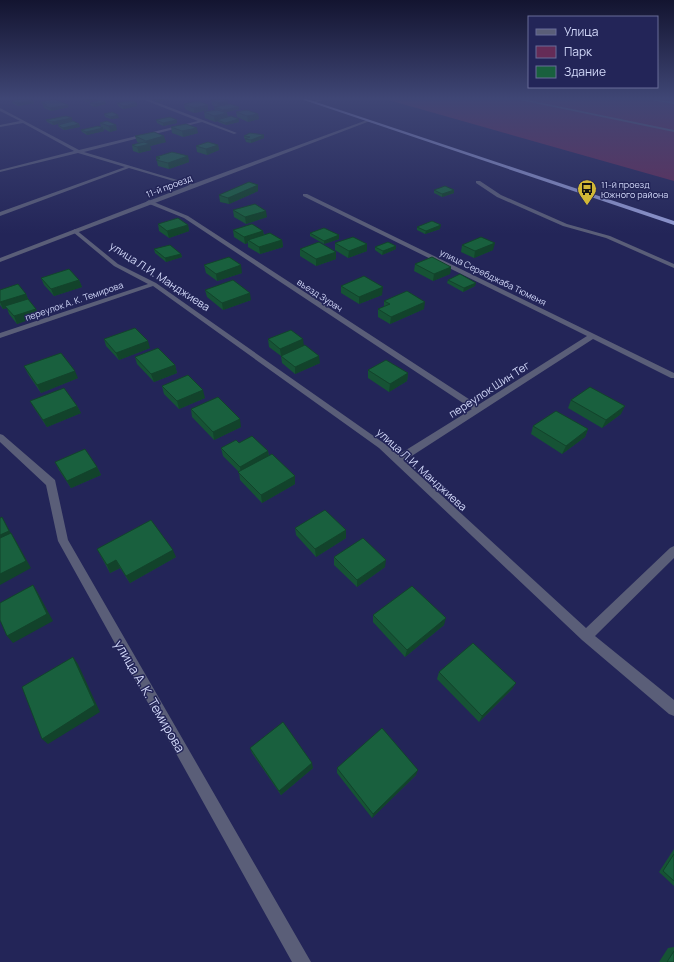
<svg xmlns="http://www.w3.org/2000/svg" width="674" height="962" font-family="Manrope,sans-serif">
<rect width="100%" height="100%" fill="#232558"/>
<path fill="#652c57" d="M385 99H674V181Z"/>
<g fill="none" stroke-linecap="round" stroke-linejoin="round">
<path fill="#5a5e78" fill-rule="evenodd" d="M142 99H148L237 133 234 134 202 122 84 152 194 185V187L129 168 0 216V212L125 167 78 153 0 172V170L74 151 23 123 0 127V125L20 121 0 111V108L79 150 198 121Z
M320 99H327L313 103 311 102Z
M515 99H523L674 130V132Z
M649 99 674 102V104L651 100Z
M476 181H480L501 195 567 224 610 236 674 264V268L606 238 563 226 497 197 476 183Z
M303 194H307L674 373V378H671L593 339 404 461 586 628 670 548 674 546V558L595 636 674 700V716L669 714 582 640 379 448 153 286 0 338V333L148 284 114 266 73 232 72 231 75 229 118 264 156 283 385 444 398 455 472 409 184 218 147 203 146 202 149 200 188 216 478 405 587 336 303 196Z
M0 434 3 435 55 480 68 540 311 962H292L58 541 46 485 0 442Z"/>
<path fill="#5a5e78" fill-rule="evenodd" d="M367 120 370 121 0 262V258L190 185Z"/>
<path fill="#9098d1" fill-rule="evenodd" d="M301 99H307L674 221V225Z"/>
</g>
<path fill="#165335" d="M18 99H31L33 100 34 103 18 106 12 103V101Z
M82 99H98L86 102 83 100Z
M152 99H170L158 102Z
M211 100H228V104L239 109 225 112 227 113 228 117 239 122 226 125 218 122V121L215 122 205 118 204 112 216 110H215L214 107H216L212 105Z
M41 102 69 107 51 111 44 108 43 105 42 104Z
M90 103 106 104 94 107 90 105Z
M117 103H137V106L123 109 118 106Z
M184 104 208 110 194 113 185 109Z
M236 112 258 114 259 119 248 122 237 117Z
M104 114 119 118 111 119 105 117Z
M46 120 72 121 53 125 47 122Z
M156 120 177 123 163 126 157 123Z
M100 123 117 130 110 132 104 129V131L87 135 82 132 81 130 101 127Z
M79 124 80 127 64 130 59 127 58 125Z
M171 127 198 133 183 137 172 133Z
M135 136 166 142 150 146 151 150 139 153 133 151 132 145 139 143 137 142Z
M244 136 264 138 251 143 246 142 245 139 244 138Z
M218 145 219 150 207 155 197 152 196 146Z
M188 156 189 162 169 169 158 166 156 157Z
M258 185V191L229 204 220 202 219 195Z
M434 190H454V193L442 197 434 193Z
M233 210 267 217 246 224 234 217Z
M158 224 188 225 189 231 169 238 159 231Z
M417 227 440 229 425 234 417 230Z
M233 230 263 231 264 235 282 240 283 247 260 254 248 247V243L245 244 234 237Z
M310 233 339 235V239L324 244 310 236Z
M335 243 367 244V251L348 258 335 250Z
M462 245 493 250 474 258 461 252Z
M375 247 396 249 382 255 375 250Z
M154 249 181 254 182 257 166 262 155 253Z
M300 249 336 252V259L316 266 300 256Z
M415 264 451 267 450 274 433 281 414 271Z
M204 265 242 273 217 281 206 273Z
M41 278 79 280 82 287 54 296 44 285Z
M448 280 475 286 463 292 447 283Z
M341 286 382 295 359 304 341 293Z
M0 290 26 294 29 301 36 309 39 316 17 324 9 314 7 308 3 309 0 305Z
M205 290 251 300 223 310 207 297Z
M384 301 424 309 390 324 378 317V309L384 307Z
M104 339 150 348 119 360 106 346Z
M268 339 304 346 320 363 295 374 282 363 281 356 269 347Z
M135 357 175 365 177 373 154 382 137 364Z
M24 366 78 378 41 393 28 374Z
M368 370 408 373 407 381 389 392 368 378Z
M162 386 205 398 179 409 164 394Z
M571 400 621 414 602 428 568 408Z
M30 401 77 406 81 413 47 427 34 408Z
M191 409 241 427 214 440 192 417Z
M533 426 588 429 585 437 562 454 531 434Z
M221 448 268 451 269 456 295 484 262 503 240 480 239 472 223 456Z
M55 462 97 467 101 475 71 488 59 470Z
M295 528 346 530V538L316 557 296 535Z
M97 549 176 557 130 583 120 568 110 573Z
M334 557 385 567 357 587 334 565Z
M373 615 444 625 405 657 373 622Z
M439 672 516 683 512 689 479 722 437 679Z
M250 748 313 768 281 795 252 753Z
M337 768 416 775 372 818 337 773Z
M674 849V886L659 872Z
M674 947V962H659L668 948Z"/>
<path fill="#12432b" d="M86 99H98L86 102Z
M158 99H170L158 102Z
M33 100 34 103 18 106 17 103Z
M228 100V105L218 108V103Z
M105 102 106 104 94 107V104Z
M137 103V106L123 109V106Z
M68 105 69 107 51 111 50 108Z
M208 105V110L194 113V108Z
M239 107V109L223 113V110Z
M227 113 228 118 217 120 218 121 215 122 214 116Z
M258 114 259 119 248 122 247 116Z
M118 115 119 118 111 119 110 117Z
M72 118V121L53 125 52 122Z
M239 119V122L226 125 225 123Z
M177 120V123L163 126V123Z
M79 124 80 127 64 130 63 128Z
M116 125 117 130 110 132 109 126Z
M103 128 104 131 87 135 86 132Z
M197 128 198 133 183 137 182 131Z
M264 135V138L251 143V140Z
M164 136 166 142 150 146 151 150 139 153 137 147 147 145 146 141Z
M218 145 219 150 207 155 206 149Z
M188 156 189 162 169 169 168 163Z
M258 185V191L229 204 228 198Z
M454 190V193L442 197V194Z
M266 211 267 217 246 224 245 217Z
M188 225 189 231 169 238 167 231Z
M441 225 440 229 425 234 426 231Z
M263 231 264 238 248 240V243L245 244 244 237Z
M339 235V239L324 244V241Z
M282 240 283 247 260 254 259 247Z
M495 243 493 250 474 258 475 251Z
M367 244V251L348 258 349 251Z
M396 246V249L382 255 383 251Z
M336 252V259L316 266V259Z
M181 254 182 257 166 262 165 258Z
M241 265 242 273 217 281 216 274Z
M451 267 450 274 433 281 434 274Z
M79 280 82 287 54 296 51 289Z
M476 283 475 286 463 292 464 288Z
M383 287 382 295 359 304V297Z
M250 293 251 300 223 310 222 303Z
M26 294 29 301 5 306 7 308 3 309 0 302Z
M425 302 424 309 390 324 391 317Z
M36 309 39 316 17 324 14 316Z
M303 339 304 346 281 356 280 349Z
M148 341 150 348 119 360 116 353Z
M319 356 320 363 295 374V367Z
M175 365 177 373 154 382 151 374Z
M75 371 78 378 41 393 37 385Z
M408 373 407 381 389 392 390 384Z
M203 390 205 398 179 409 177 401Z
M77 406 81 413 47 427 43 420Z
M625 406 621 414 602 428 606 420Z
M240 419 241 427 214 440 213 432Z
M588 429 585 437 562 454 566 446Z
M268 451 269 459 241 475 240 467Z
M97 467 101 475 71 488 67 481Z
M295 476V484L262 503 261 495Z
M2 517 12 535 0 541V535Z
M346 530V538L316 557 315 549Z
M11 533 16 541 31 568 0 585V574Z
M173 550 176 557 130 583 126 576Z
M116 560 120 568 110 573 107 565Z
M386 560 385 567 357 587V580Z
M33 585 38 593 53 621 13 643 7 636Z
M446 618 444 625 405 657 407 650Z
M73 657 78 664 100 712 48 744 42 739Z
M516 683 512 689 479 722 482 716Z
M312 763 313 768 281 795 279 791Z
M418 770 416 775 372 818 373 814Z"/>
<path fill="#19603e" stroke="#12432b" d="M20 99H31L33 100 17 103 12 101Z
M54 99 68 105 50 108 43 105H47L41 102Z
M216 99H224L228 100 218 103 211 100Z
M101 100 105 102 94 104 90 103Z
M131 101 137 103 123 106 117 103Z
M198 101 208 105 194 108 184 104Z
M230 104 239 107 223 110 214 107Z
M217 110 227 113 214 116 204 112Z
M247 110 258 114 247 116 236 112Z
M112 112 118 115 110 117 104 114Z
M66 116 72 118 52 122 46 120Z
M231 116 239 119 225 123 217 120Z
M170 117 177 120 163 123 156 120Z
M73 121 79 124 63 128 58 125Z
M107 121 116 125 109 126 100 123Z
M186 124 197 128 182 131 171 127Z
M98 126 103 128 86 132 81 130Z
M154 132 164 136 146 141 135 136Z
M250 133 264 135 251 140 245 139 250 137 244 136Z
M144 142 150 144 137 147 132 145Z
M208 142 218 145 206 149 196 146Z
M172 152 188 156 168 163 156 160 160 158 156 157Z
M249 182 258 185 228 198 219 195Z
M445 186 454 190 442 194 434 190Z
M255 204 266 211 245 217 233 210Z
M178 218 188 225 167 231 158 224Z
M432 221 441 225 426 231 417 227Z
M252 224 263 231 244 237 233 230Z
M324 228 339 235 324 241 310 233Z
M270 233 282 240 259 247 248 240Z
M353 237 367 244 349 251 335 243Z
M481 237 495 243 475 251 462 245Z
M319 242 336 252 316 259 300 249Z
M388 242 396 246 383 251 375 247Z
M170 245 181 254 165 258 154 249Z
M229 257 241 265 216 274 204 265Z
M432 257 451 267 434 274 415 264Z
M69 269 79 280 51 289 41 278Z
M460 274 476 283 464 288 448 280Z
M364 276 383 287 359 297 341 286Z
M233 280 250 293 222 303 205 290Z
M18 284 26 294 0 302V290Z
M407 291 425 302 391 317 378 309 390 304 384 301Z
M28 299 36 309 14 316 5 306Z
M135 328 148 341 116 353 104 339Z
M291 330 303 339 280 349 268 339Z
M305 345 319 356 295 367 281 356Z
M158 348 175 365 151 374 135 357Z
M61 353 75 371 37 385 24 366Z
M386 360 408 373 390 384 368 370Z
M188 375 203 390 177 401 162 386Z
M590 387 625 406 606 420 571 400Z
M64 388 77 406 43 420 30 401Z
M218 397 240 419 213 432 191 409Z
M556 411 588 429 566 446 533 426Z
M252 436 268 451 240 467 221 448 236 440 239 443Z
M85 449 97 467 67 481 55 462Z
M272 454 295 476 261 495 238 472Z
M325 510 346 530 315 549 295 528Z
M2 517 9 531 0 535V518Z
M151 520 173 550 126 576 116 560 107 565 97 549Z
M11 533 26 561 0 574V538Z
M363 538 386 560 357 580 334 557Z
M33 585 47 614 7 636 0 620V603Z
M412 586 446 618 407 650 373 615Z
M473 643 516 683 482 716 439 672Z
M73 657 95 705 42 739 22 687Z
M283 722 312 763 279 791 250 748Z
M382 728 418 770 373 814 337 768Z
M674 854V881L663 871Z
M674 951V962H667Z"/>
<linearGradient id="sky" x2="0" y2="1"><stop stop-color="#131430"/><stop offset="0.42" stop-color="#3f4675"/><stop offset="1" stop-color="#3f4675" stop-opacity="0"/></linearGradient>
<rect width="674" height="234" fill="url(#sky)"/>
<defs>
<symbol id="bus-pin" viewBox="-11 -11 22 30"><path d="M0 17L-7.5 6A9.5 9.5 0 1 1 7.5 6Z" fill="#d1b736" stroke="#232558"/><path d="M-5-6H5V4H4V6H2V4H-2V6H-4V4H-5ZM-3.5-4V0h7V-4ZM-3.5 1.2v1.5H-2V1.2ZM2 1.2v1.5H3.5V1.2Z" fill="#111"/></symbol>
</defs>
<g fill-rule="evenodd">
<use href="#bus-pin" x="576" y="178" width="22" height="30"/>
</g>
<g text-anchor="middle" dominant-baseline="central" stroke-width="3" stroke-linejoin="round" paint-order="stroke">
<g font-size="9" fill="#d1d7f8" stroke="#232558" text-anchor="start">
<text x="601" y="184">11-й проезд<tspan x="601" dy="10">Южного района</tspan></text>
</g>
<g font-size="9" fill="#d1d7f8" stroke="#232558">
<text transform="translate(169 186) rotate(-21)">11-й проезд</text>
<text transform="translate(493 277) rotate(26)">улица Серебджаба Тюменя</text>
<text transform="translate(320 295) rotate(33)">въезд Зурач</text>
<text transform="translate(74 301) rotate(-19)">переулок А. К. Темирова</text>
</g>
<g font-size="11" fill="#d1d7f8" stroke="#232558">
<text transform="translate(160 276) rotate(33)">улица Л.И. Манджиева</text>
<text transform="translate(489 389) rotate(-33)">переулок Шин Тег</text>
<text transform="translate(422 469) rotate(42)">улица Л.И. Манджиева</text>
</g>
<g font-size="13" fill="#d1d7f8" stroke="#232558">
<text transform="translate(150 696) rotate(60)">улица А. К. Темирова</text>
</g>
</g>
<rect x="528" y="16" width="130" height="72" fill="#232558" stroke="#696c98"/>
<rect x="536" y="29" width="20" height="6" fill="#5a5e78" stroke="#696c98"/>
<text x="564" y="36" font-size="12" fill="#d1d7f8">Улица</text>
<rect x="536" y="46" width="20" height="12" fill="#652c57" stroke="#696c98"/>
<text x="564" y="56" font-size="12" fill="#d1d7f8">Парк</text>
<rect x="536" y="66" width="20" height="12" fill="#19603e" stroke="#696c98"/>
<text x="564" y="76" font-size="12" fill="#d1d7f8">Здание</text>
</svg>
